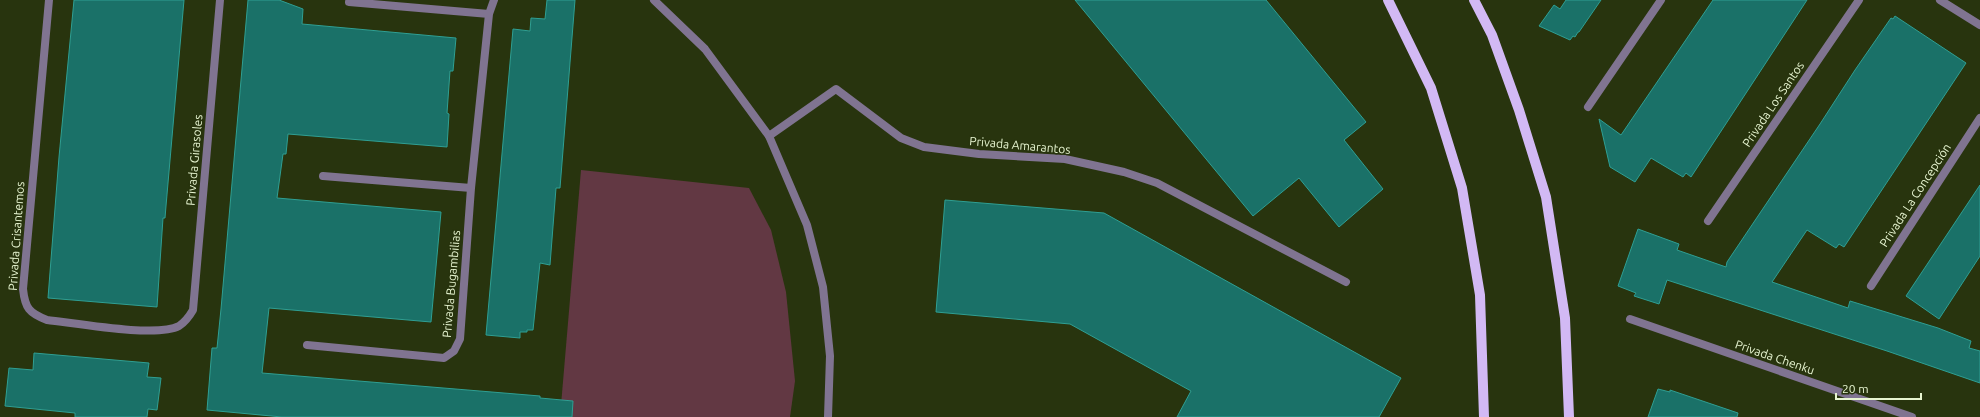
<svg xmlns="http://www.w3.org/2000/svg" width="1980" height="417" font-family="Ubuntu,sans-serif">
<rect width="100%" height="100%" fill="#28340e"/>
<path fill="#623843" d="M581 170 749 188 771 230 786 292 795 381 790 417H560Z"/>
<path fill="#1a7168" stroke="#2f9f93" d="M74 0H184L166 206 165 218H163L157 307 48 298 59 157Z
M248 0H279L303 9 302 24 456 38 453 71H450L447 113 449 114 447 147 288 134 286 154H283L277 198 441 212 431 322 269 308 262 373 540 396V398L573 401 572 417H282L207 410 212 348H217L221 309Z
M547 0H575L560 188H556L550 265 540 263 533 330H527V332H520V338L486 335 513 29 530 31 531 18 545 19Z
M1075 0H1266L1366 122 1344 140 1383 189 1339 227 1299 178 1253 216Z
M1566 0H1601L1579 32H1578L1575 37 1573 36 1570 40 1539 26 1554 5 1560 9Z
M1713 0H1807L1691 177 1686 173 1683 177 1651 158 1635 182 1610 167 1599 119 1621 135Z
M1895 16 1966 63 1844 247 1839 244 1836 248 1807 230 1772 282 1848 308 1850 301 1938 328 1971 341 1969 348 1980 351V383L1887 351 1667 280 1659 304 1634 296 1636 293 1618 286 1638 229 1679 244 1677 250 1726 267 1727 262 1820 124 1855 70 1891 18 1893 19Z
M1980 185V256L1939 319 1906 296Z
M945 200 1104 213 1401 378 1379 417H1177L1191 391 1070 324 936 312Z
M34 353 149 363 147 377 161 378 157 410 148 409 147 417H75V413L5 406 9 368 33 370Z
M1658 389 1670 392V390L1738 413 1737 417H1648Z"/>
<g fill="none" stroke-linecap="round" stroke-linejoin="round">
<path stroke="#807491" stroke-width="8" d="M49 0 23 289C25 308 29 313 47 320 75 323 157 338 179 326 185 322 189 317 193 310L220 0
M1940 0 1980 25
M349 2 489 14
M1588 107 1661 0
M769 136 836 89 901 138 924 147 979 154 1065 159 1124 172 1157 183 1346 282
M323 176 471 188
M1708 221 1859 0
M1871 286 1980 118
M1630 319 1912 417
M307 345 444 358 454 351 460 339 471 188 489 14 494 0"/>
<path stroke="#807491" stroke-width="8" d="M654 0 705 49 769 136 807 225 823 287 830 356 828 417"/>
<path stroke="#d2b9f4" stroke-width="10" d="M1388 0 1431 88 1462 188 1480 295 1484 417
M1474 0 1492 35 1519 110 1546 197 1565 318 1569 417"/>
</g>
<g text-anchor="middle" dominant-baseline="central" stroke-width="3" stroke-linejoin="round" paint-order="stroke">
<g font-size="12" fill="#e7f5d1" stroke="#28340e">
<text transform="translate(1773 104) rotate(-56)">Privada Los Santos</text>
<text transform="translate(1020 145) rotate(5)">Privada Amarantos</text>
<text transform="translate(194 160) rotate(-85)">Privada Girasoles</text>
<text transform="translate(1915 195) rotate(-57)">Privada La Concepción</text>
<text transform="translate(16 236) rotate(-86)">Privada Crisantemos</text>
<text transform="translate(451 284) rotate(-85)">Privada Bugambilias</text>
<text transform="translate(1775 357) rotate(19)">Privada Chenku</text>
</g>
</g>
<path d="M1836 393v6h85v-6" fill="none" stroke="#e7f5d1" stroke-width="2"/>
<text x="1842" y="393" font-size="12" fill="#e7f5d1" stroke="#28340e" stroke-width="3" paint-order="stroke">20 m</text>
</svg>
